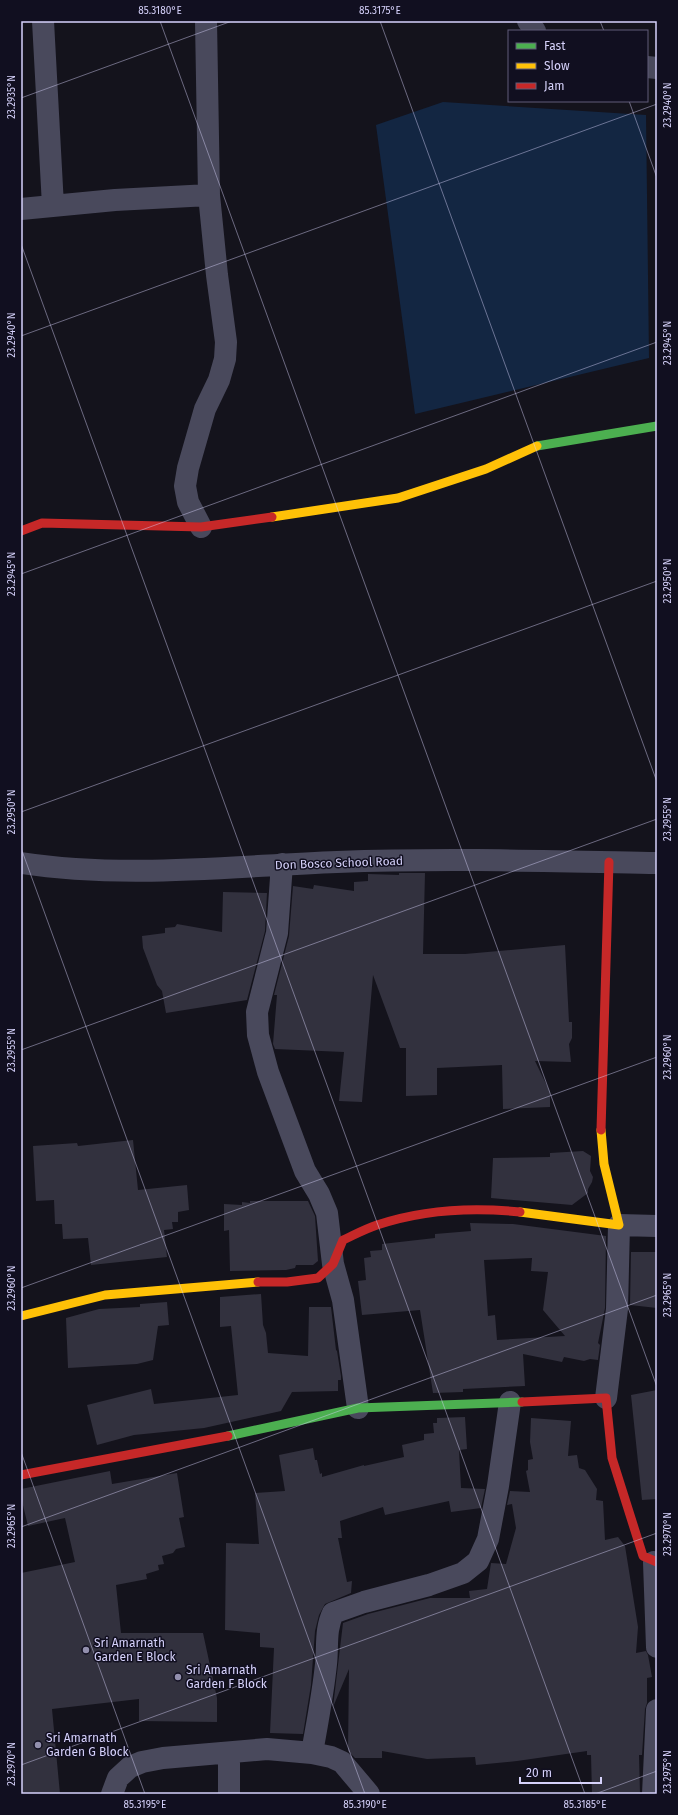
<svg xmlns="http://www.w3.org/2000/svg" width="678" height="1815" font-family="'Fira Sans',sans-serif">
<rect width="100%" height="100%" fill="#14131c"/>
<path fill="#132642" d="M443 102 646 115 649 358 415 414 376 125Z"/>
<path fill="#32313e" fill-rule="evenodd" d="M399 873H425L423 954H465L565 945 569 1022H572V1038L569 1044 571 1062 535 1061 550 1092V1107L503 1109 502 1065 437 1068V1095L406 1096V1048H400L373 975 362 1102 339 1101 344 1052 275 1049 273 1044 277 995H274L289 936 293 886 313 889 314 885 354 891V882L368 881V874L399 875Z
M223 892 267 893 265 931 247 1000 166 1013 162 991 157 985 143 948 142 936 165 933V928L175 927 177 924 222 932Z
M133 1140 138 1190 187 1185 189 1210 178 1212V1222H172L173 1229 164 1230 167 1257 91 1265 88 1238 63 1239 62 1224H55L54 1200 36 1201 33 1146 77 1143 78 1146Z
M583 1151 591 1156 590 1171 593 1177 592 1182 588 1189V1193L572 1205 491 1198 493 1158 550 1157V1153Z
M250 1201H308L315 1216 318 1261 313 1265H296L295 1268 286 1270 230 1271 229 1230 224 1231V1204L242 1205V1202L250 1203Z
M470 1223 513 1224 606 1236 605 1308 598 1343 600 1345 598 1360 590 1359 584 1361 564 1357 562 1362 523 1354 525 1386 463 1389V1392L433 1393 420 1310 362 1315 358 1281 366 1280 364 1258 371 1257 370 1251 382 1250V1244L435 1238V1234L471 1231ZM532 1258 531 1271 548 1272 543 1310 565 1336 497 1340 495 1315 488 1316 484 1260Z
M631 1252H657V1308L630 1305Z
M261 1294 263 1325 266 1333 268 1353 308 1356 309 1307H331L336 1350 337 1351 341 1376V1380H338V1391L292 1392 281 1411 204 1428 134 1435 97 1445 87 1405 151 1389 154 1404 238 1395 231 1326 220 1327V1297Z
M167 1302 169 1325 158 1326 153 1360 137 1364 68 1368 66 1318 99 1309 140 1307V1304Z
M657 1390V1499L642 1500 631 1395Z
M465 1417 467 1449 459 1450 461 1488 485 1489 481 1508 451 1512 449 1501 385 1515 383 1507 340 1521 342 1538H338L347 1582 352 1581 351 1593 325 1604 319 1615 315 1631 311 1685 303 1734 270 1733 274 1648 260 1647V1633L225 1630 226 1543 259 1544 255 1493 285 1491 279 1455 313 1448 315 1460H317L320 1474 322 1473V1477L364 1465V1466L404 1457 402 1445 424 1440V1434L434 1433 433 1423H437V1418Z
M531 1418 571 1421 568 1456 577 1455 579 1468 585 1470 597 1489 596 1500 603 1501 605 1540 618 1537 625 1546 638 1627 636 1653 646 1651 648 1655 652 1677 647 1678V1703L645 1709 642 1755H639L640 1794H592L591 1755H587V1751L517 1761 476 1765 475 1757 427 1759 382 1751V1758H355L348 1751 349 1669 333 1707 343 1623 368 1614 430 1598H470L469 1591 487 1589 491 1563 506 1564 516 1528 512 1504 507 1505 510 1491 530 1492 526 1471 528 1470V1460L533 1459 530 1442Z
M110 1471 112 1484 177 1473 184 1517 179 1518 185 1547 176 1549 173 1553 162 1556 164 1564 158 1565 159 1570 146 1574 147 1579 116 1585 121 1633H203L217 1698V1722L139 1721V1699L52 1709 60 1794H21V1573L75 1562 65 1518 28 1526 21 1497V1489Z"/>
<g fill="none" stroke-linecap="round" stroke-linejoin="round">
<path stroke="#49495c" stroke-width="22" d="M43 21 53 206
M528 21 535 31
M647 67 657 68
M21 209 115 200 209 195
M201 527 188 502 185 486 188 468 205 409 219 380 225 359 226 342 217 275 209 195 206 21
M21 863C126 879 232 866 337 862 444 858 550 861 657 863
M282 864 277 933 257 1012 258 1035 268 1072 305 1171 319 1194 327 1213 333 1264 343 1300 358 1408
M606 1398 617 1309 619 1225 657 1226
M654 1562 657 1647
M312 1753C317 1724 323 1694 326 1664 328 1646 325 1630 333 1613L364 1602 429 1585 463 1573 478 1561 488 1539 498 1486 510 1402
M112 1794 118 1778 130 1767 142 1762 163 1758 267 1749 312 1753 331 1757 342 1762 369 1794
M229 1794V1753
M653 1794 657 1710"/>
<path stroke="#4caf50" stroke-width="9" d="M537 446 657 426
M228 1436 358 1408 522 1402"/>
<path stroke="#ffc107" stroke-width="9" d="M272 517 398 498 486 469 537 446
M520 1212 619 1225 604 1164 601 1130
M21 1316 105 1295 258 1282"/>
<path stroke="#c62828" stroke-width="9" d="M21 531 42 523 201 527 272 517
M601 1130 609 862
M258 1282H287L318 1278 333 1264 343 1240C354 1235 365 1229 377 1225 422 1210 472 1207 520 1212
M522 1402 606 1398 612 1458 643 1556 657 1562
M21 1475 228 1436"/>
</g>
<path fill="none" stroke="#d6d2fb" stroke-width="1" stroke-opacity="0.45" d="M160 21 657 1387M380 21 657 782M600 21 604 31M21 98 232 21M629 101 657 178M21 244 585 1794M21 336 657 104M21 574 657 342M21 812 657 581M21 848 365 1794M21 1050 657 819M21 1288 657 1057M21 1452 145 1794M21 1527 657 1295M21 1765 657 1533M595 1794 657 1771"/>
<g fill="#928fad" stroke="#110f20" stroke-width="1.5">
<circle cx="86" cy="1650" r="4"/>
<circle cx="178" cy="1677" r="4"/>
<circle cx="38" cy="1745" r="4"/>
</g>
<g text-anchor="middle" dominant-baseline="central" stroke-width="3" stroke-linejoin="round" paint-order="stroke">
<g font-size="12" fill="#d6d2fb" stroke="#110f20">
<text transform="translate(339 863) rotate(-2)">Don Bosco School Road</text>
</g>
<g font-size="12" fill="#d6d2fb" stroke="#110f20" text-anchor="start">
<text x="94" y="1643">Sri Amarnath<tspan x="94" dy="14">Garden E Block</tspan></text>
<text x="186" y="1670">Sri Amarnath<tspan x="186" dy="14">Garden F Block</tspan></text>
<text x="46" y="1738">Sri Amarnath<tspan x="46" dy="14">Garden G Block</tspan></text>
</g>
</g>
<rect width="678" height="1815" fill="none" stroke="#110f20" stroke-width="44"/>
<rect x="508" y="30" width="140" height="72" fill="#110f20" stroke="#605d78"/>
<rect x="516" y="43" width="20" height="6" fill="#4caf50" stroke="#605d78"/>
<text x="544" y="50" font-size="12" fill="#d6d2fb">Fast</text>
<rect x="516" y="63" width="20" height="6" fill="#ffc107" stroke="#605d78"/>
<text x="544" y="70" font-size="12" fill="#d6d2fb">Slow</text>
<rect x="516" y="83" width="20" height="6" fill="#c62828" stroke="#605d78"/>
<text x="544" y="90" font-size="12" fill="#d6d2fb">Jam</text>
<path d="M520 1777v6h81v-6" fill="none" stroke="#d6d2fb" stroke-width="2"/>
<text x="526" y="1777" font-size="12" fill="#d6d2fb" stroke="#110f20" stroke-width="3" paint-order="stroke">20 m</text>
<rect x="22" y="22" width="634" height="1771" fill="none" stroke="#d6d2fb" stroke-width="1.5"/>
<g font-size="10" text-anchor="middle" fill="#d6d2fb">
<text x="160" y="14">85.3180°E</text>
<text x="380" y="14">85.3175°E</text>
<text transform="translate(11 97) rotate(-90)" y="4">23.2935°N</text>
<text transform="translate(667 105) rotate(-90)" y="4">23.2940°N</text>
<text transform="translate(11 335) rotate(-90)" y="4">23.2940°N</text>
<text transform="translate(667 343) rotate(-90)" y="4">23.2945°N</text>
<text transform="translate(11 574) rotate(-90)" y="4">23.2945°N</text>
<text transform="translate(667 581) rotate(-90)" y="4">23.2950°N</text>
<text transform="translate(11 812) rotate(-90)" y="4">23.2950°N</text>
<text transform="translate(667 819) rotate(-90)" y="4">23.2955°N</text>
<text transform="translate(11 1050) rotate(-90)" y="4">23.2955°N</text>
<text transform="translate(667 1057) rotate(-90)" y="4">23.2960°N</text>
<text transform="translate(11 1288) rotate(-90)" y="4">23.2960°N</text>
<text transform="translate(667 1295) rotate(-90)" y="4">23.2965°N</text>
<text transform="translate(11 1526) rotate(-90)" y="4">23.2965°N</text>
<text transform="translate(667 1534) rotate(-90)" y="4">23.2970°N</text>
<text transform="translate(11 1764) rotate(-90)" y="4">23.2970°N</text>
<text transform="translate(667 1772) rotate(-90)" y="4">23.2975°N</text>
<text x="145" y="1808">85.3195°E</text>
<text x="365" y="1808">85.3190°E</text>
<text x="585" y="1808">85.3185°E</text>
</g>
</svg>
